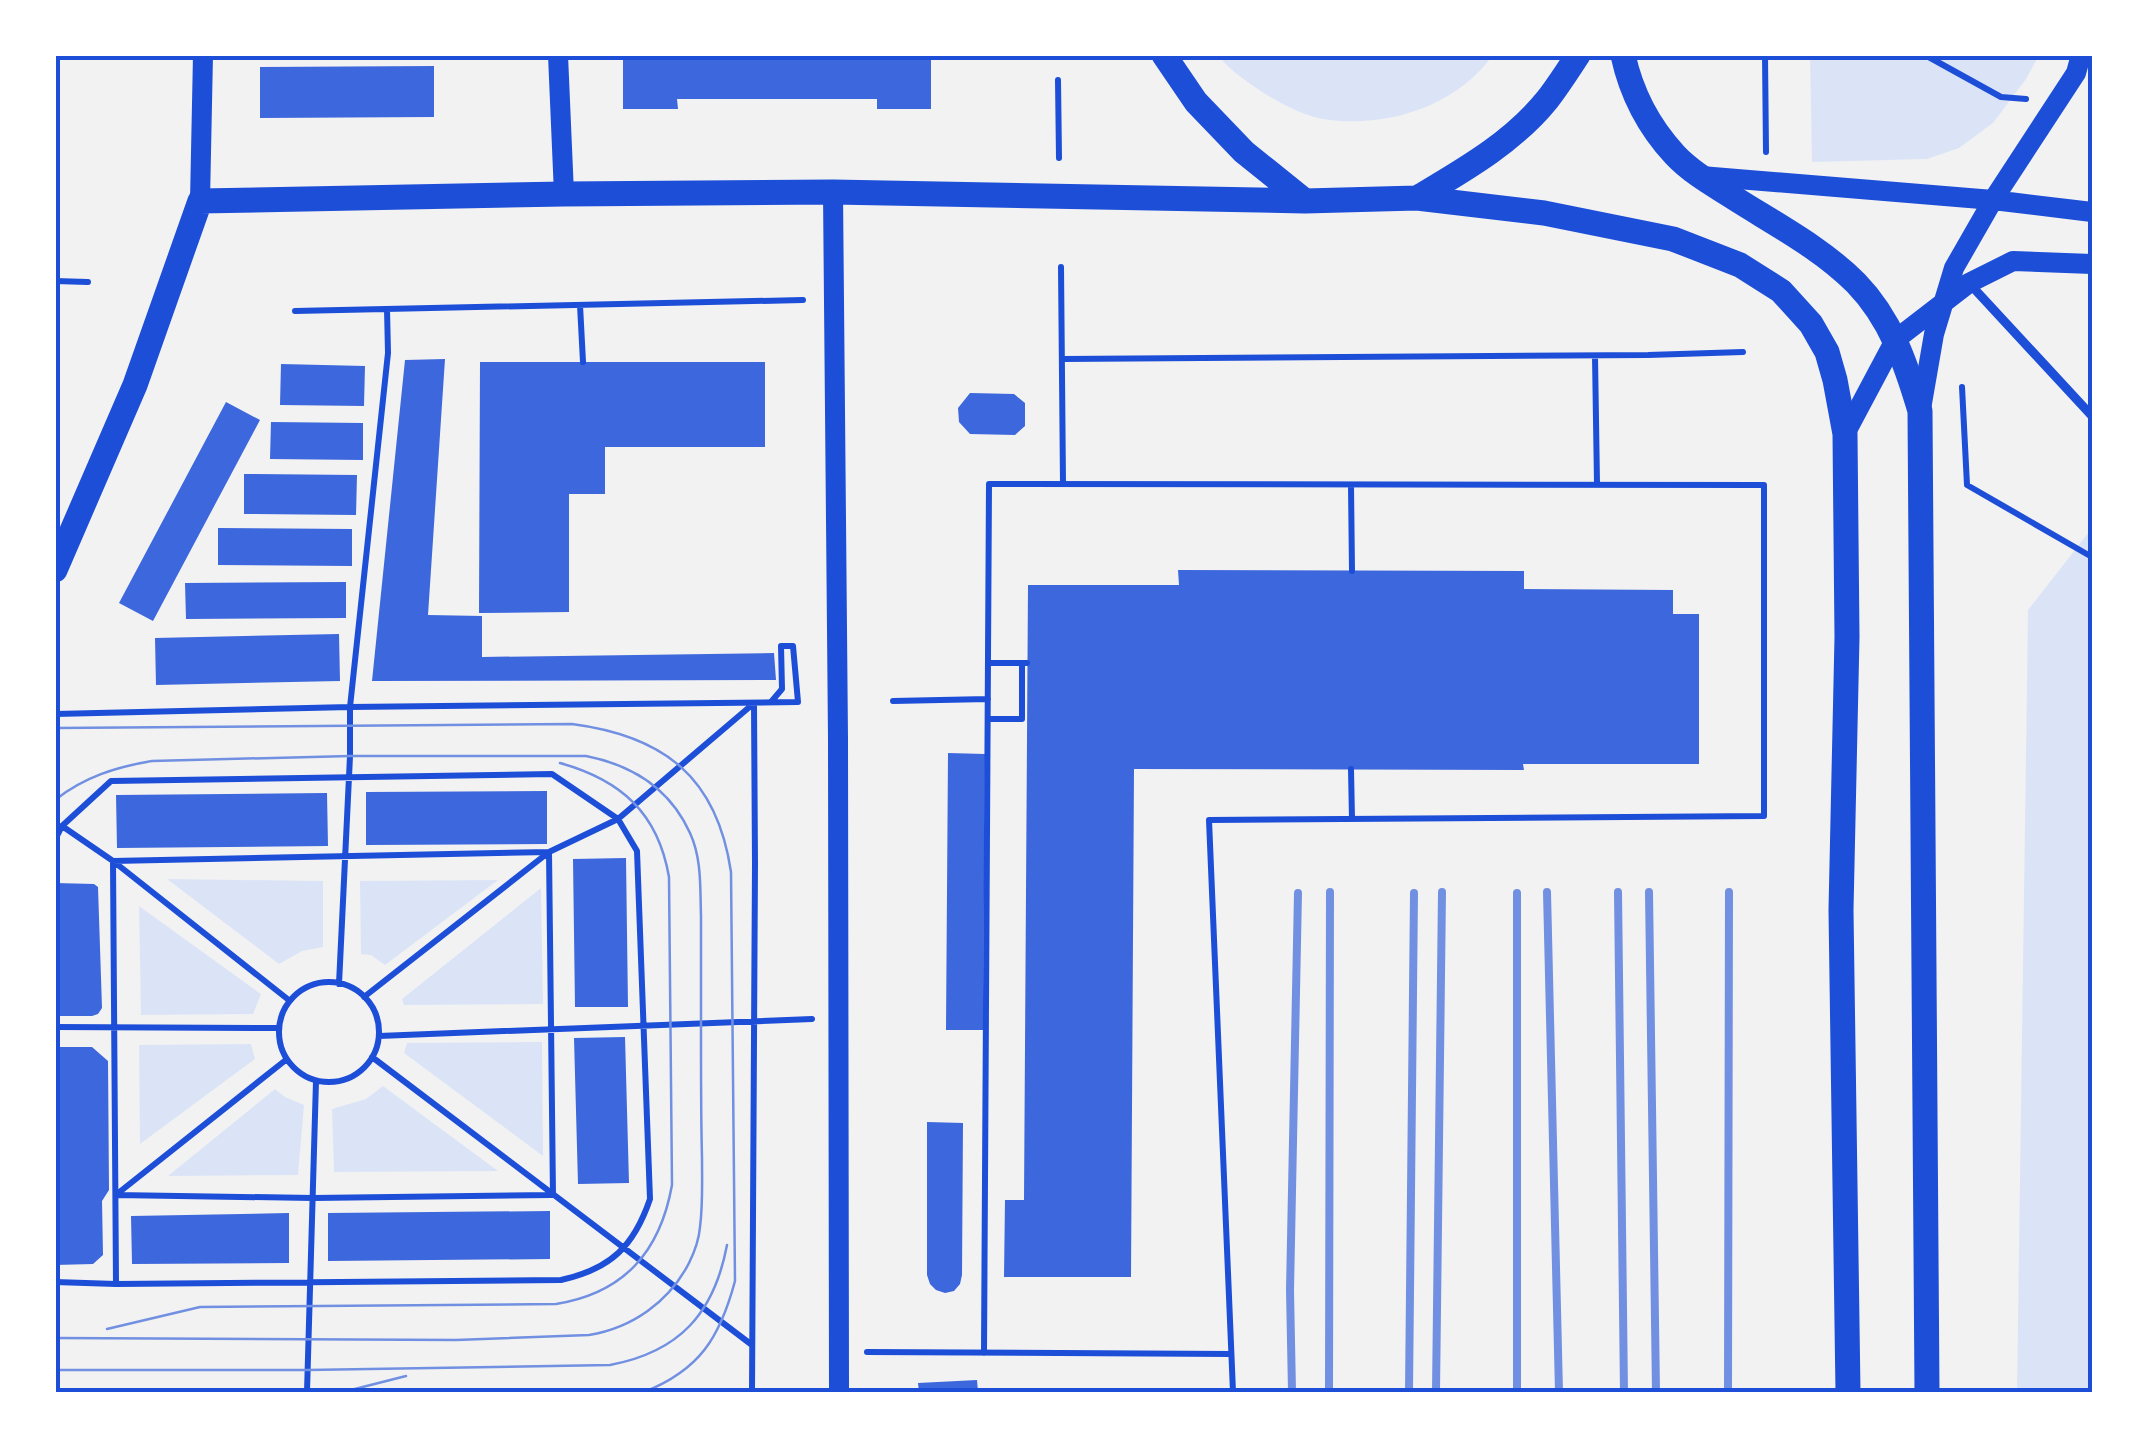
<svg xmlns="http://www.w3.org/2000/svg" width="2147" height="1447" font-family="'Open Sans',sans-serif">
<rect width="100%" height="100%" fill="#f2f2f2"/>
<path fill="#dbe4f7" d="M1218 55H1493C1456 106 1390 127 1329 120 1303 117 1273 100 1252 85 1239 76 1228 68 1218 55Z
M1810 55H2039L2026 79 1993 123 1959 148 1927 159 1812 162Z
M2092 528V1392H2017L2028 610Z
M167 879 323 881V947L302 951 279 964Z
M498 880 385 965 371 955 361 954 360 881Z
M541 888 543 1004 404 1005 402 999Z
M139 906 261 994 253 1014 141 1015Z
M542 1042 543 1156 404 1053 407 1043Z
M251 1044 255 1059 140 1144 139 1045Z
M383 1086 498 1171 334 1172 332 1109 366 1099Z
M275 1089 285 1097 304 1105 298 1175 168 1176Z"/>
<path fill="#3d67dc" d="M623 55H931V109H877V99H677L678 109H623Z
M434 66V117L260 118V67Z
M445 359 428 615 482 616V657L774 653 776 680 372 681 405 360Z
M480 362H765V447H605V494H569V612L479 613Z
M281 364 365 366 364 406 280 405Z
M970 393 1014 394 1025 403V426L1015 435 970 434 959 422 958 408Z
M226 402 260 420 153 621 119 603Z
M271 422 363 423V460L270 459Z
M244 474 357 475 356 515 244 514Z
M218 528 352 529V566L218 565Z
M1178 570 1524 571V589L1673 590V614H1699V764H1523L1524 770 1134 769 1131 1277H1004L1005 1200H1024L1028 585H1179Z
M346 582V618L186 619 185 583Z
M339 634 340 681 156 685 155 638Z
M948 753 985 754 983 1030H946Z
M547 791V844L366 845V792Z
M327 793 328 846 117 848 116 795Z
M626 858 628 1007H575L573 859Z
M55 883 94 884 98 887 102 1008 98 1014 92 1016H55Z
M625 1037 629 1183 578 1184 574 1038Z
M55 1047H92L108 1061 109 1190 102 1201 103 1255 93 1264 55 1265Z
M927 1122 963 1123 962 1275 960 1284 954 1291 945 1293 936 1290 930 1284 927 1275Z
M550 1211V1259L328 1261V1213Z
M289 1213V1263L132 1264 131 1216Z
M977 1380 978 1392H919L918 1383Z"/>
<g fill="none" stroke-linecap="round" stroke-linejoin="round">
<path stroke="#1d4ed8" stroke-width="6" d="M1765 55 1766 152
M1925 55 2001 97 2026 99
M1058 80 1059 158
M1061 267 1063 484
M55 281 88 282
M580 305 583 362
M295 311 803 300
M1595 356 1597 484
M1062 359 1648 355 1743 352
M1962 387 1967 485 2092 557
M1351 485 1352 571
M988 663H1027
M893 701 988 699
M55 714 350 707 798 702 793 646H781L782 689 771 702
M989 719H1022V663
M1351 769 1352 819
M62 826 113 861 290 1001
M55 840 62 826 111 781 552 774 618 819 637 851 650 1199C634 1246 611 1269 561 1280L116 1284 55 1282
M279 1032a50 50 0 1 1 100 0a50 50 0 1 1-100 0Z
M339 984 350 756V707L388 353 387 309
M364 997 549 852 618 819 753 704
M55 1027 279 1028
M379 1036 812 1019
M372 1057 752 1345
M117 1194 287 1059
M116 1195 313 1198 552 1195
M116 1284 113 861 549 852 553 1195
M867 1352 1231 1354
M984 1353 989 484 1764 485V816L1209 820 1233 1392
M307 1392 316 1081
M752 1392 755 863 754 704"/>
<path stroke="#1d4ed8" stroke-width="9" d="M1968 282 2092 416"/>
<path stroke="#1d4ed8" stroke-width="20" d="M558 55 564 194
M1701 176 1993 200 2092 212
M833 192 838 739 839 1392
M200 201 203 55
M1921 409 1934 334 1954 268 1993 200 2076 73 2081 55
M1845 434 1895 340 1969 283 2013 261 2092 264"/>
<path stroke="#1d4ed8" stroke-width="25" d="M1164 55 1196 102 1244 152 1305 201
M1623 55C1631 92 1649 127 1675 155 1691 172 1712 184 1731 196 1773 223 1820 247 1856 283 1891 319 1906 364 1920 411L1927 1392
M1417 198C1464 170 1512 143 1547 100 1558 86 1568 70 1578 55
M55 570 135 385 200 201 564 194 833 192 1305 201 1417 198 1544 213 1673 239 1740 265 1781 291 1811 324 1827 352 1835 380 1845 434 1847 637 1841 910 1848 1392"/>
<path stroke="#7290e2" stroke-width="2.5" d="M55 728 572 724C664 736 717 777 731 872L735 1281C720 1337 700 1370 644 1392
M55 800C84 777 116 767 152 761L350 756H586C632 765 670 789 690 833 702 859 700 888 701 916 701 959 701 1001 701 1045 701 1082 701 1120 702 1158 702 1181 703 1204 700 1227 699 1239 695 1251 689 1263 669 1302 632 1328 589 1335L456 1340 55 1338
M107 1329 200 1307 556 1304C624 1293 660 1252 672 1185L669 877C658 813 621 780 560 763
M55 1370H307L610 1365C679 1352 714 1314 727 1245
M343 1392 406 1376"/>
<path stroke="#7290e2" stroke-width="8" d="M1547 892 1559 1392
M1618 892 1624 1392
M1649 892 1656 1392
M1292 1392 1290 1290 1298 893
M1329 1392 1330 892
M1409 1392 1414 893
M1436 1392 1442 892
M1517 1392V893
M1728 1392 1729 892"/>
</g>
<rect width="2147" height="1447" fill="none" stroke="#ffffff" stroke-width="115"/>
<rect x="58" y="58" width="2032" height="1332" fill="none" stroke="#1d4ed8" stroke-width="4"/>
</svg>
